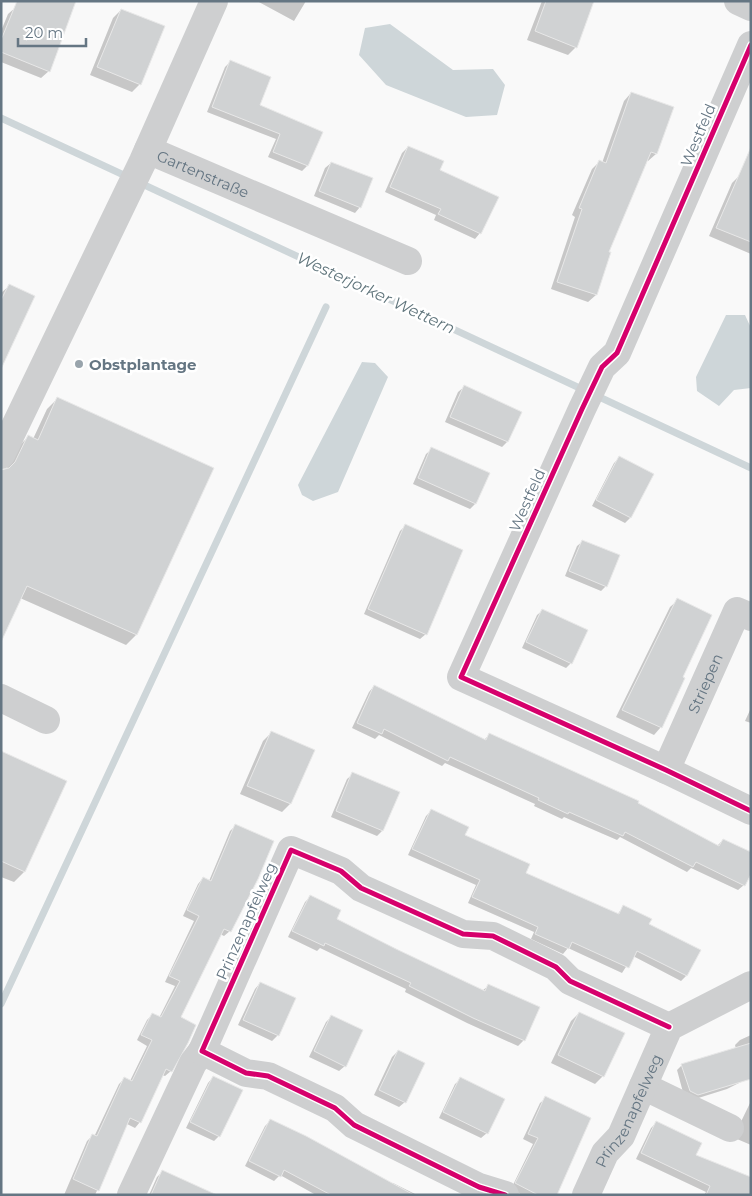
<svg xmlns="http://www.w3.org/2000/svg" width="752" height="1196" font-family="Montserrat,sans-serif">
<rect width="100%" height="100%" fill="#f9f9f9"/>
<path fill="#ced6d9" d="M390 24 453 70 493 69 505 85 497 115 466 117 386 85 359 55 365 28Z
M726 315H745L751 328V388L734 390 719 406 697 391 696 377Z
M362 362 375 363 388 377 338 492 313 501 302 495 298 485Z"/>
<path fill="#0003" d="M257 1H306L294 21Z
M542 1H593L576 47 568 55 527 40Z
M16 7 66 27 49 71 41 78 1 62V31L8 14Z
M121 10 140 84 132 92 90 75 113 18Z
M230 62 258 106 321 132 307 166 302 171 268 157 276 139 207 112 225 67Z
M631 93 672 108 656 154 648 161 646 160 607 252 596 295 588 302 551 289 575 217 572 215 592 169 599 162 602 163 624 101Z
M408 147 439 170 480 233 475 239 434 220 436 215 385 192 402 153Z
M331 163 360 207 355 213 314 196 325 168Z
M740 175 751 179V254L709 236 732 183Z
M9 286 1 363V293Z
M464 387 520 412 507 442 502 447 445 422 458 392Z
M58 398 212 468 136 635 126 645 20 598 6 470 18 447 28 437 33 439 47 409Z
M432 449 488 474 475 504 470 509 413 484 426 454Z
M620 457 652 475 630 518 625 523 592 506 614 463Z
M405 526 426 634 420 639 364 614 400 531Z
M583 541 606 586 601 591 565 576 577 546Z
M678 600 681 677 661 727 654 735 616 717 670 607Z
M543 610 571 663 566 668 522 648 537 615Z
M374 686 484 740 489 735 637 804 717 846 723 840 744 885 738 890 691 868 687 872 620 837 617 840 564 817 562 819 534 806 535 804 445 763 442 766 379 735 375 739 352 728 369 692Z
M751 708V723L745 721Z
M271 733 313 751 290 804 282 812 240 794 263 741Z
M1 753 65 782 24 872 14 882 1 877Z
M353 774 398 793 382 831 377 836 331 817 347 779Z
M431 811 463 836 524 873 617 915 623 907 648 925 686 976 681 981 633 956 622 973 568 948 563 954 531 939 534 932 468 903 476 885 408 855 426 816Z
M235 826 230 931 224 936 220 934 179 1018 171 1071 165 1076 162 1075 140 1122 135 1128 127 1124 95 1195H64L87 1141 92 1136 94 1137 119 1084 124 1079 130 1081 147 1046 137 1040 147 1020 152 1015 159 1018 175 986 165 982 194 921 183 916 198 884 203 878 209 881 230 831Z
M310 897 335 919 482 991 488 986 524 1040 518 1046 467 1023 405 992 406 989 320 948 317 951 288 937 305 902Z
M260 983 278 1035 272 1041 238 1025 255 989Z
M579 1013 603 1076 595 1084 551 1063 571 1021Z
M331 1017 345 1066 339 1071 309 1057 326 1022Z
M751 1035V1077L727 1089 692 1100 684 1096 677 1070 682 1065 736 1049 735 1045 740 1040Z
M398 1051 405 1102 399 1107 374 1095 392 1057Z
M213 1077 219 1136 214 1141 186 1128 208 1083Z
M461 1079 487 1133 481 1138 439 1118 455 1084Z
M546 1098 555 1195H522L511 1189 533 1144 523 1139 540 1103Z
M751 1101V1145L737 1139 736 1132Z
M271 1120 391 1184 393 1183 417 1195H316L280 1175 274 1181 245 1166 265 1126Z
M656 1123 694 1155 751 1195H704L706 1192 636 1159 651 1128Z
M163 1171 216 1195H149L157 1177Z"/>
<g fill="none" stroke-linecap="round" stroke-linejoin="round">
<path stroke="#ced6d9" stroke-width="7" d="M1 118 128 177
M138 182 586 391
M595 395 751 468
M1 1004 326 307"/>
</g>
<path fill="#d0d2d3" stroke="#e8e8e8" d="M17 1H76L50 72 1 52V40Z
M546 1H594L577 48 535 31Z
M121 9 165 26 141 85 97 67Z
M230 60 271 77 260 105 323 132 308 166 273 152 280 134 212 107Z
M631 92 674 107 657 154 651 152 609 252H611L597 295 557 282 582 209 579 208 599 160 606 163Z
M408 146 444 161 440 170 499 197 481 234 438 214 441 209 390 187Z
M751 147V242L716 228Z
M331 162 373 178 361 208 319 191Z
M9 284 35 296 1 369V300Z
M464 385 522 412 508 442 450 417Z
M57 397 214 468 137 635 27 586 1 642V470L9 468 15 462 28 435 38 440Z
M431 447 490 473 476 504 418 478Z
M619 456 654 474 631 518 596 500Z
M405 524 463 550 427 635 368 609Z
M582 540 620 555 607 587 569 571Z
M677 598 712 615 683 677 685 678 662 728 622 710Z
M542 609 588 630 572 664 526 642Z
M374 685 486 740 489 733 639 801 638 803 719 846 723 839 751 852V874L745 886 696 862 693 867 625 832 623 836 569 812 568 814 538 800 539 798 450 757 448 761 384 729 382 734 357 723Z
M271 731 315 750 291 804 247 786Z
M1 751 67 781 25 872 1 861Z
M352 772 400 792 383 831 336 811Z
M431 809 469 827 465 835 530 864 526 873 619 914 623 905 652 919 649 924 701 950 687 976 637 951 629 968 572 942 569 949 535 934 538 927 472 897 480 880 412 849Z
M235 824 274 841 258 879 231 932 224 929 181 1017 196 1025 188 1043 172 1072 166 1069 141 1123 130 1118 99 1191 73 1179 92 1134 97 1136 124 1077 132 1081 152 1040 141 1035 152 1013 161 1017 180 981 169 976 199 916 187 910 203 877 211 881Z
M310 895 341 910 337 919 396 949 485 991 488 984 540 1007 525 1041 473 1018 409 986 411 983 325 943 324 946 292 931Z
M260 982 296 998 279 1036 243 1020Z
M579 1012 625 1033 604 1077 558 1055Z
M331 1015 363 1030 346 1067 314 1051Z
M751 1043V1079L698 1095 690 1091 681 1064Z
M398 1050 425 1063 406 1103 379 1090Z
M213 1076 243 1090 220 1137 190 1122Z
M460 1077 505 1099 488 1134 443 1112Z
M545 1096 591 1118 557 1195H538L515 1183 538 1138 528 1134Z
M270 1119 306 1136 414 1195H331L284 1170 281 1177 249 1161Z
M656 1121 702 1143 696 1155 751 1177V1195H706L710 1186 641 1153Z
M162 1170 217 1195H151Z"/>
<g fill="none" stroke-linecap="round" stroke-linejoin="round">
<g stroke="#cecfd0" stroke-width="28">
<path d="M738 1 751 7"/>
<path d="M751 45 617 353 602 367 582 409 461 677 666 770 751 811"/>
<path id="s1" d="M148 150 408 261"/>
<path d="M1 455 143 161 214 1"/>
<path d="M1 698 46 720"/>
<path id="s2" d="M666 770 737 611 751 617"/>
<path d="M643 1086 730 1128"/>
<path d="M131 1195 193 1063 202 1051"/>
<path d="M505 1195 479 1187 354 1125 335 1108 268 1076 246 1073 202 1051 291 850 341 871 361 888 463 934 493 936 556 967 570 981 669 1027"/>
<path id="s3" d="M586 1195 605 1153 621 1136 669 1027 751 985"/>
</g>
<defs>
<path id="cycleway" d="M751 45 617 353 602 367 582 409 461 677 666 770 751 811
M505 1195 479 1187 354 1125 335 1108 268 1076 246 1073 202 1051 291 850 341 871 361 888 463 934 493 936 556 967 570 981 669 1027"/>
</defs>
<use href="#cycleway" stroke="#fff" stroke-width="8"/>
<use href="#cycleway" stroke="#d6006c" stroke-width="5"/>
</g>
<circle fill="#99a4ac" stroke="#fff" stroke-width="2" cx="79" cy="364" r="5"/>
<g text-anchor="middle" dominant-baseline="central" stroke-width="5" stroke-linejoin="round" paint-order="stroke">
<g font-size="15" fill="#657683" stroke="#fff">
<text transform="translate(698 135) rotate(-67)">Westfeld</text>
<text stroke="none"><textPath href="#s1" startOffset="60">Gartenstraße</textPath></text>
<text transform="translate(527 500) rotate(-66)">Westfeld</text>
<text stroke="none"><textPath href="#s2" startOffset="95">Striepen</textPath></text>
<text transform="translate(246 921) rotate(-66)">Prinzenapfelweg</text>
<text stroke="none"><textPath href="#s3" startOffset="95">Prinzenapfelweg</textPath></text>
</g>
<g font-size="15" font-weight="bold" fill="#657683" stroke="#fff" text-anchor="start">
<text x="89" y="364">Obstplantage</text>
</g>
<g font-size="16" font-style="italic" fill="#60757c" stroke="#fff">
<text transform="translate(376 293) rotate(25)">Westerjorker Wettern</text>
</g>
</g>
<rect width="752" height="1196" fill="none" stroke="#657683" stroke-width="5"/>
<path d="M18 38v8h68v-8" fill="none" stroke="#657683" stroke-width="2.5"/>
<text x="25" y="38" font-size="15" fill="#657683" stroke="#ffffff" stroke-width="4" paint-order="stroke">20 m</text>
</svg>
